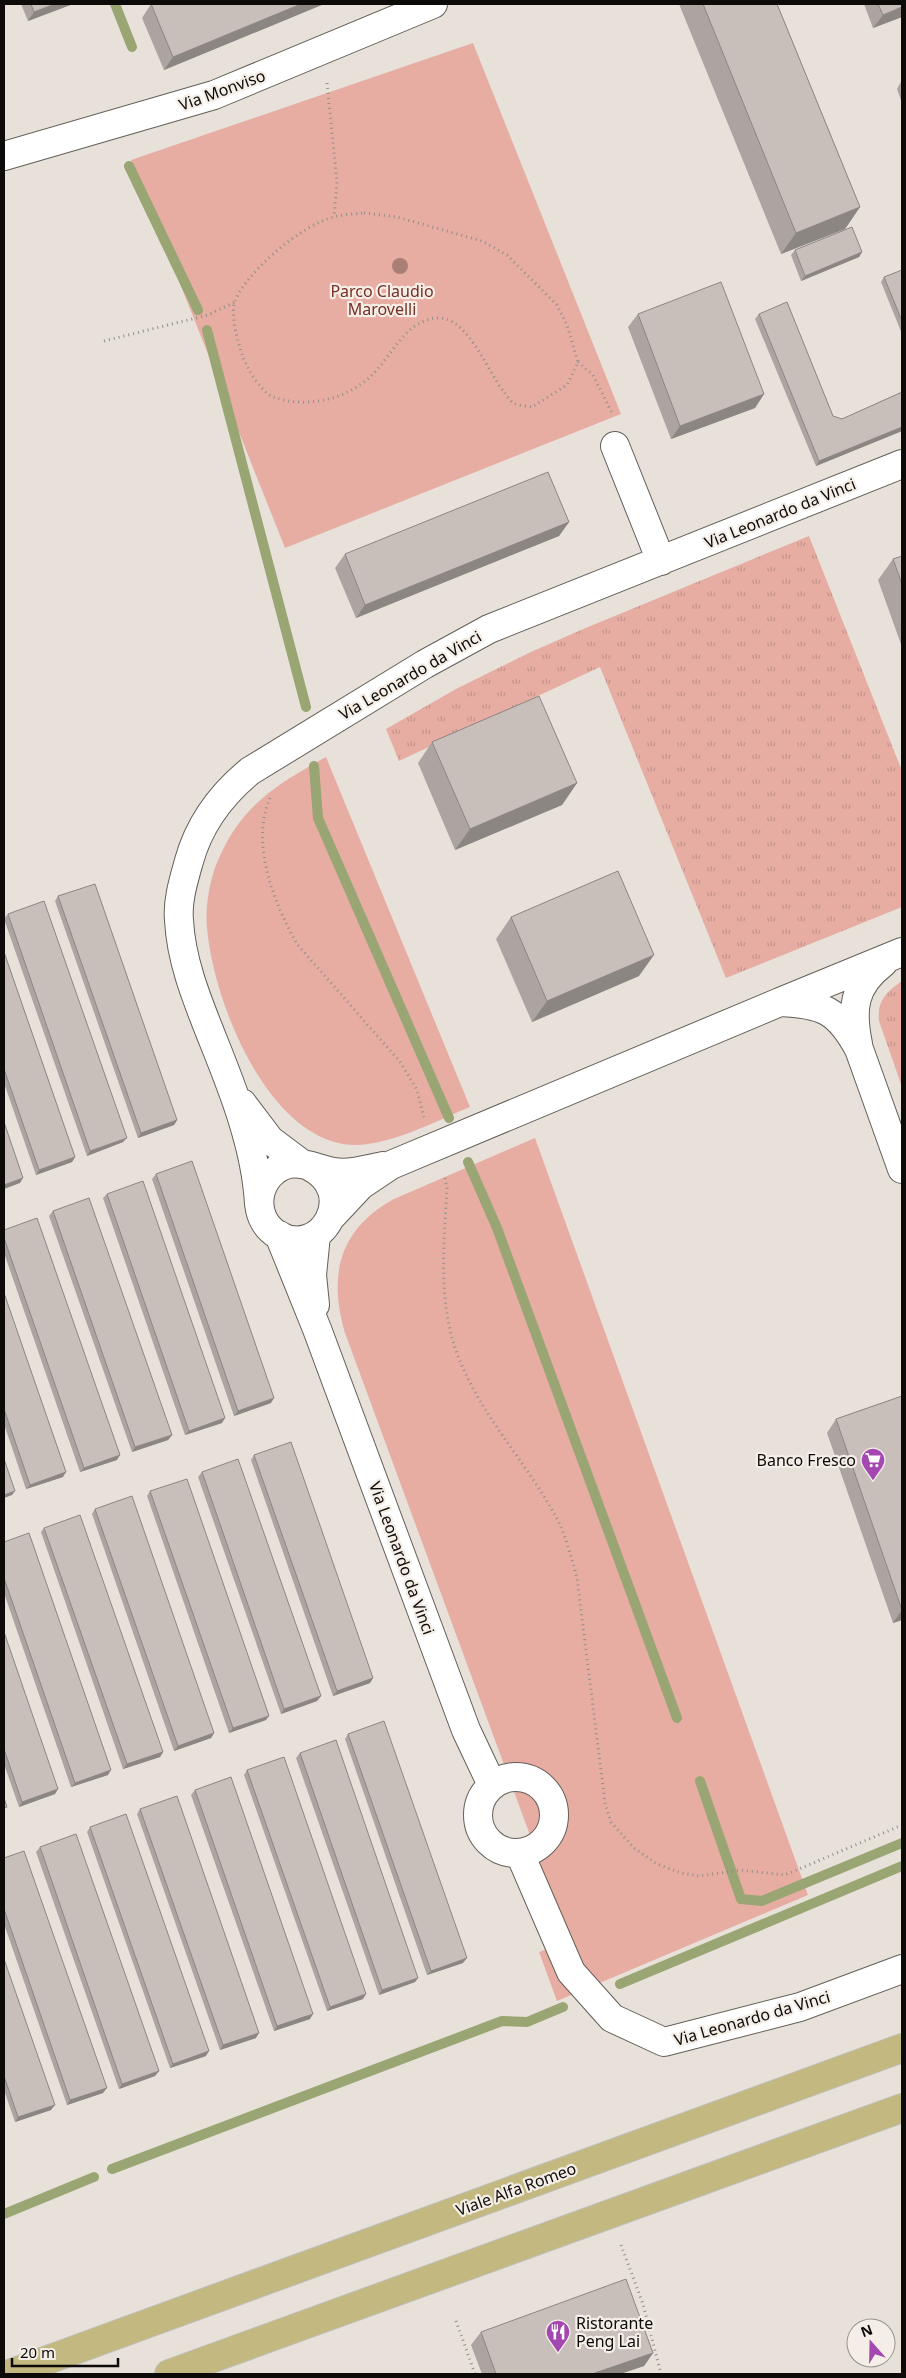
<svg xmlns="http://www.w3.org/2000/svg" width="906" height="2378" font-family="'Noto Sans',sans-serif">
<defs>
<pattern id="grass-tufts" width="24" height="20" patternUnits="userSpaceOnUse" patternTransform="scale(1.25)"><rect width="24" height="20" fill="#e7ada3"/><path d="M3 7l-1-3M5 7V3M7 7l1-3M15 17l-1-3M17 17v-4M19 17l1-3" fill="none" stroke="#c5948b"/></pattern>
</defs>
<rect width="100%" height="100%" fill="#e7e1da"/>
<path fill="url(#grass-tufts)" d="M809 536 902 771V907L726 978 600 667 399 761 386 729 456 689 533 651 588 627Z
M902 981V1087L879 1021C877 1001 887 991 902 981Z"/>
<path fill="#e7ada3" d="M473 43 621 414 285 548 131 160Z
M326 757 470 1107C433 1122 378 1153 338 1143 262 1125 213 998 207 928 205 909 209 884 216 865 239 807 274 786 326 757Z
M535 1138 808 1895 557 2001 539 1952 569 1941 345 1333C328 1275 339 1229 394 1199Z"/>
<g fill="none" stroke-linecap="round" stroke-linejoin="round">
<path stroke="#99a572" stroke-width="10" d="M115 4 132 47
M129 166 198 310
M207 330 306 707
M314 766 318 818 449 1118
M468 1162 497 1228 677 1718
M700 1781 741 1899 762 1901 902 1843
M620 1984 902 1866
M112 2169 502 2021 527 2022 563 2007
M4 2214 94 2177"/>
<defs>
<path id="minor" d="M4 156 214 95 433 4
M615 446 661 561
M902 952 780 1002C823 1004 838 1010 859 1049L902 1169
M858 1044C851 1009 853 986 883 963
M242 1103 270 1140 302 1164
M309 1166C361 1192 321 1260 278 1235 248 1217 256 1172 289 1164 304 1161 320 1170 334 1172 349 1175 368 1169 383 1166
M259 1204C256 1148 234 1092 213 1040 198 1002 181 962 179 920 177 901 184 879 189 861 199 825 222 794 250 771L425 664 489 629 902 464
M332 1216 361 1185 391 1165 780 1002
M279 1235 317 1329 466 1730 492 1785
M315 1305 312 1275 316 1235
M478 1815a38 38 0 1 1 76 0a38 38 0 1 1-76 0Z
M520 1854 571 1972 612 2018 664 2042 800 2007 902 1969"/>
<path id="major" d="M9 2374 902 2048
M169 2374 902 2108"/>
</defs>
<use href="#minor" stroke="#645f58" stroke-width="30"/>
<use href="#major" stroke="#c0c0bf" stroke-width="30"/>
<path stroke="#928e89" stroke-width="3" stroke-dasharray="1 4" stroke-linecap="butt" d="M327 83 337 182 334 217
M364 213 397 217 482 241 507 255 557 305 567 325 578 362 567 385 532 407C527 406 518 406 514 403 510 401 506 395 504 392 488 372 468 318 439 318 406 318 391 358 370 377 344 401 302 409 271 396 261 391 246 367 243 357 238 343 230 315 235 301 247 271 303 224 334 217 344 214 355 214 364 213Z
M104 341 208 315 235 302
M578 362 593 375 613 415
M270 798C250 844 274 903 297 944L401 1063 417 1090 424 1118
M445 1178 447 1188C444 1246 437 1306 460 1361 483 1418 527 1463 556 1517 566 1535 571 1557 577 1578L605 1803 611 1822 634 1848 657 1864 681 1873 699 1876 740 1870 785 1875 902 1825
M621 2245 643 2304 661 2374
M456 2321 475 2374"/>
<use href="#minor" stroke="#fff" stroke-width="28"/>
<use href="#major" stroke="#c3b87f" stroke-width="28"/>
</g>
<circle fill="#a97f76" cx="400" cy="266" r="8"/>
<path fill="#aca4a1" d="M21 4H73L28 21Z
M151 4H324L164 70 142 18Z
M679 4H777L860 207 845 229 781 254Z
M864 4H902V17L873 28Z
M902 80V103L897 89Z
M795 250 862 252 859 257 801 281 791 255Z
M902 270V334L881 282 884 277Z
M638 314 764 394 755 408 671 439 628 327Z
M759 314 833 416 842 419 902 392V431L816 466 755 319Z
M569 522 559 536 356 618 335 568 345 554Z
M902 556V647L878 580 893 559Z
M432 742 577 783 562 805 455 850 418 763Z
M58 896 177 1120 174 1125 138 1138 55 901Z
M8 914 123 1142 87 1156 4 919Z
M511 917 639 976 532 1022 496 939Z
M4 952 75 1157 72 1162 36 1175 4 1083Z
M156 1174 271 1403 234 1416 152 1179Z
M107 1194 222 1423 185 1435 103 1198Z
M53 1211 172 1435 168 1440 132 1452 49 1216Z
M4 1230 117 1460 80 1472 4 1253Z
M4 1293 63 1477 26 1489 4 1424Z
M902 1396V1620L893 1623 827 1433 836 1419Z
M254 1455 373 1678 370 1683 333 1696 251 1460Z
M202 1472 321 1696 317 1701 281 1714 198 1477Z
M150 1491 266 1720 229 1733 147 1496Z
M95 1509 214 1733 211 1738 174 1751 92 1514Z
M44 1528 163 1752 160 1757 123 1769 41 1532Z
M4 1542 108 1775 71 1787 4 1593Z
M4 1632 55 1794 19 1807 4 1764Z
M348 1734 463 1963 427 1975 345 1739Z
M300 1753 418 1978 415 1982 379 1995 296 1758Z
M247 1770 363 1999 327 2011 244 1775Z
M195 1790 310 2019 274 2031 191 1795Z
M140 1809 256 2038 220 2050 137 1814Z
M90 1827 206 2056 170 2068 87 1832Z
M40 1847 159 2071 155 2076 119 2089 36 1852Z
M4 1858 103 2093 67 2105 4 1924Z
M4 1959 51 2110 15 2122 4 2090Z
M481 2332 653 2353 644 2366 620 2374H482L471 2345Z"/>
<path fill="#8c8683" d="M55 4H73L28 21 34 12Z
M301 4H324L164 70 173 57Z
M902 7V17L873 28 883 15Z
M860 207 845 229 781 254 796 233Z
M862 252 859 257 801 281 805 276Z
M764 394 755 408 671 439 680 426Z
M902 427V431L816 466 819 461Z
M569 522 559 536 356 618 365 605Z
M577 783 562 805 455 850 470 829Z
M654 955 639 976 532 1022 547 1001Z
M177 1120 174 1125 138 1138 141 1133Z
M127 1138 123 1142 87 1156 90 1151Z
M75 1157 72 1162 36 1175 39 1170Z
M23 1178 20 1183 4 1189V1185Z
M274 1398 271 1403 234 1416 238 1411Z
M225 1418 222 1423 185 1435 189 1431Z
M172 1435 168 1440 132 1452 135 1447Z
M120 1455 117 1460 80 1472 84 1468Z
M66 1472 63 1477 26 1489 30 1485Z
M15 1491 12 1495 4 1498V1495Z
M902 1610V1620L893 1623Z
M373 1678 370 1683 333 1696 337 1691Z
M321 1696 317 1701 281 1714 284 1709Z
M269 1716 266 1720 229 1733 233 1728Z
M214 1733 211 1738 174 1751 178 1746Z
M163 1752 160 1757 123 1769 127 1764Z
M111 1770 108 1775 71 1787 75 1783Z
M58 1789 55 1794 19 1807 22 1802Z
M467 1958 463 1963 427 1975 431 1971Z
M418 1978 415 1982 379 1995 382 1990Z
M366 1994 363 1999 327 2011 330 2007Z
M313 2014 310 2019 274 2031 277 2026Z
M259 2033 256 2038 220 2050 223 2045Z
M209 2051 206 2056 170 2068 173 2064Z
M159 2071 155 2076 119 2089 122 2084Z
M107 2088 103 2093 67 2105 70 2100Z
M55 2105 51 2110 15 2122 18 2117Z
M653 2353 644 2366 620 2374H592Z"/>
<path fill="#c8bfbb" stroke="#8c8683" d="M31 4H55L34 12Z
M151 4H301L173 57Z
M703 4H777L860 207 796 233Z
M878 4H902V7L883 15Z
M852 227 862 252 805 276 795 250Z
M902 270V321L884 277Z
M721 282 764 394 680 426 638 314Z
M787 302 833 416 842 419 902 392V427L819 461 759 314Z
M548 472 569 522 365 605 345 554Z
M902 556V584L893 559Z
M539 696 577 783 470 829 432 742Z
M618 871 654 955 547 1001 511 917Z
M95 884 177 1120 141 1133 58 896Z
M44 901 127 1138 90 1151 8 914Z
M4 952 75 1157 39 1170 4 1069Z
M4 1122 23 1178 4 1185Z
M192 1161 274 1398 238 1411 156 1174Z
M143 1181 225 1418 189 1431 107 1194Z
M89 1198 172 1435 135 1447 53 1211Z
M37 1218 120 1455 84 1468 4 1238V1230Z
M4 1293 66 1472 30 1485 4 1409Z
M902 1396V1610L836 1419Z
M291 1442 373 1678 337 1691 254 1455Z
M4 1459 15 1491 4 1495Z
M238 1459 321 1696 284 1709 202 1472Z
M187 1479 269 1716 233 1728 150 1491Z
M132 1496 214 1733 178 1746 95 1509Z
M80 1515 163 1752 127 1764 44 1528Z
M29 1533 111 1770 75 1783 4 1578V1542Z
M4 1632 58 1789 22 1802 4 1749Z
M384 1721 467 1958 431 1971 348 1734Z
M336 1740 418 1978 382 1990 300 1753Z
M284 1757 366 1994 330 2007 247 1770Z
M231 1777 313 2014 277 2026 195 1790Z
M177 1796 259 2033 223 2045 140 1809Z
M4 1798 7 1807 4 1808Z
M126 1814 209 2051 173 2064 90 1827Z
M76 1834 159 2071 122 2084 40 1847Z
M24 1851 107 2088 70 2100 4 1909V1858Z
M4 1959 55 2105 18 2117 4 2076Z
M626 2279 653 2353 592 2374H496L481 2332Z"/>
<defs>
<symbol id="supermarket-pin" viewBox="-11 -11 22 30"><path d="M0 17L-7.5 6A9.5 9.5 0 1 1 7.5 6Z" fill="#a447b0" stroke="#f4eee7"/><path d="M-6-5.5h2.5l.6 2H6L4.5 2H-2.5L-4.4-4H-6ZM-1.5 3.2a1.3 1.3 0 1 0 .1 0ZM3 3.2a1.3 1.3 0 1 0 .1 0Z" fill="#fff"/></symbol>
<symbol id="restaurant-pin" viewBox="-11 -11 22 30"><path d="M0 17L-7.5 6A9.5 9.5 0 1 1 7.5 6Z" fill="#a447b0" stroke="#f4eee7"/><path d="M-5-6h1v4h1v-4h1v4h1v-4h1v5L-1.5 .5V6h-2V.5L-5-1ZM5-6V6H3V1.5H1.5Q1.5-4 5-6Z" fill="#fff"/></symbol>
</defs>
<g fill-rule="evenodd">
<use href="#supermarket-pin" x="859" y="1446" width="28" height="38"/>
<use href="#restaurant-pin" x="544" y="2318" width="28" height="38"/>
</g>
<g text-anchor="middle" dominant-baseline="central" stroke-width="4.5" stroke-linejoin="round" paint-order="stroke">
<g font-size="16" fill="#0d0b09" stroke="#f4eee7">
<text transform="translate(222 90) rotate(-20)">Via Monviso</text>
<text transform="translate(780 513) rotate(-22)">Via Leonardo da Vinci</text>
<text transform="translate(410 675) rotate(-30)">Via Leonardo da Vinci</text>
<text transform="translate(402 1558) rotate(70)">Via Leonardo da Vinci</text>
<text transform="translate(752 2018) rotate(-16)">Via Leonardo da Vinci</text>
<text transform="translate(516 2189) rotate(-20)">Viale Alfa Romeo</text>
</g>
<g font-size="16" fill="#762f25" stroke="#f4eee7">
<text x="382" y="291">Parco Claudio<tspan x="382" dy="18">Marovelli</tspan></text>
</g>
<g font-size="16" fill="#0d0b09" stroke="#f4eee7" text-anchor="end">
<text x="856" y="1460">Banco Fresco</text>
<text x="576" y="2323" text-anchor="start">Ristorante<tspan x="576" dy="18">Peng Lai</tspan></text>
</g>
</g>
<rect width="906" height="2378" fill="none" stroke="#0d0b09" stroke-width="10"/>
<g transform="translate(871 2343) rotate(340)"><circle r="24" fill="#f4eee7" stroke="#98938e"/>
<path d="M0-4L9 19L0 12L-9 19Z" fill="#a447b0"/>
<text y="-8" font-size="14" font-weight="bold" text-anchor="middle" fill="#0d0b09">N</text>
</g>
<path d="M12 2358v8h106v-8" fill="none" stroke="#0d0b09" stroke-width="2.5"/>
<text x="20" y="2358" font-size="15" fill="#0d0b09" stroke="#f4eee7" stroke-width="4" paint-order="stroke">20 m</text>
</svg>
